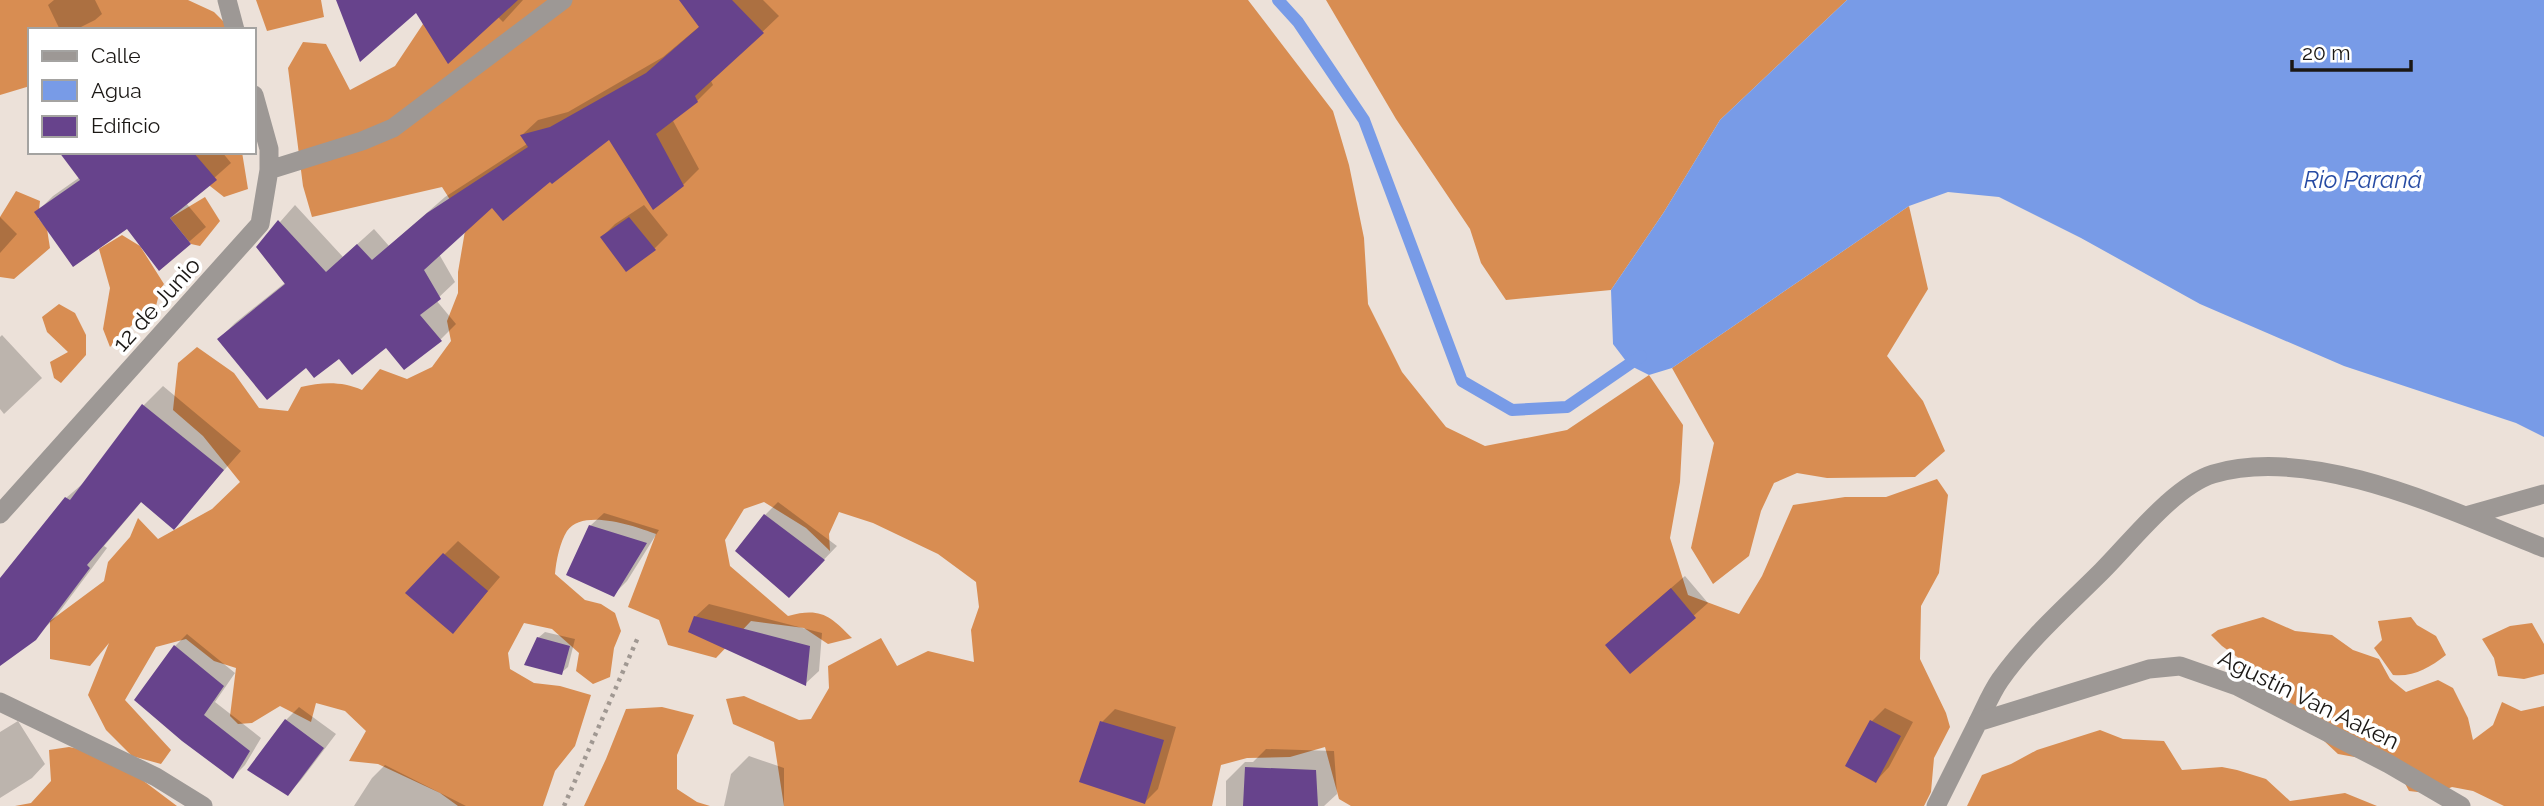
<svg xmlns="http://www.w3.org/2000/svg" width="2544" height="806" font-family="Raleway,sans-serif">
<rect width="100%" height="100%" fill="#ece1d9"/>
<path fill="#d88d52" d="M0 0H188L214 12 232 30H30V86L0 95Z
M256 0H321L324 17 267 31Z
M413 0H1248L1333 111 1349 165 1364 238 1368 304 1402 372 1446 427 1485 446 1567 430 1649 375 1683 425 1680 482 1670 538 1688 595 1739 614 1762 576 1793 505 1845 497H1886L1937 479 1948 495 1939 573 1921 606 1920 659 1946 713 1950 727 1934 758 1931 792 1924 806H1351L1339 799 1325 747 1290 757 1247 758 1221 765 1212 806H784L774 742 733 724 726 699 744 696 799 720 811 719 829 688 828 666 881 638 897 666 928 651 974 662 971 630 979 607 976 582 938 554 873 523 839 512 829 534 830 551 806 528 764 502 744 509 725 540 730 566 788 616C821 607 830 616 852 638L828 644 804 628 751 621 716 658 668 645 659 620 628 607 656 534C635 526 583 508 567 531 560 542 556 561 555 574L585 600 601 604 615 613 621 631 614 648 610 677 593 684 576 671 579 653 552 629 524 623 508 653 510 669 534 683 560 686 591 695 575 746 555 771 543 806H458L440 793 378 764 349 761 366 731 345 711 316 703 311 722 280 706 252 723 238 724 230 716 236 668 214 661 186 639 156 647 125 700 171 750 161 764 132 756 106 730 88 695 109 643 90 666 50 659V621L104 581 108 562 130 537 138 518 158 539 212 509 240 482 203 436 173 410 178 363 197 347 234 373 259 408 288 411 301 387C322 382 342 381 362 390L380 369 407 379 432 367 451 341 447 321 458 293V272L466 225 442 187 312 217 303 186 288 68 303 42 326 44 350 90 395 66 423 24Z
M1326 0H1847L1720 120 1664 212 1611 290 1506 300 1481 263 1470 229 1396 119Z
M182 152H242L248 189 224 197 196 175Z
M16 191 40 201 38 218 47 229 50 248 14 279 0 277V217Z
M205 197 220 221 200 246 191 244 170 218Z
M1909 206 1928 289 1887 356 1923 401 1945 451 1915 477 1827 478 1797 473 1774 483 1761 511 1749 556 1713 584 1691 548 1714 443 1672 368Z
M122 235 140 246 164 284 160 290 154 314 132 325 110 347 103 329 110 288 99 249Z
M59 304 75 313 86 335V355L61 383 54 378 50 362 68 352 47 332 42 317Z
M2263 617 2295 631 2332 635 2353 650 2379 659 2390 679 2406 692 2438 680 2453 688 2468 718 2473 740 2493 725 2502 702 2521 711 2544 706V806H2504L2473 791 2452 787 2435 794 2409 791 2390 755 2360 758 2338 754 2323 740 2226 690 2238 672 2240 659 2222 646 2211 635 2218 630Z
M2411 617 2417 625 2436 636 2446 655C2429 668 2414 677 2393 675L2374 648 2382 640 2378 621Z
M2532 623 2544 644V674L2524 679 2498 676 2494 658 2482 639 2510 626Z
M662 707 694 715 677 755V789L697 802 710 806H584L606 759 626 709Z
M2100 730 2123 739 2164 741 2182 770 2222 767 2237 770 2266 779 2290 801 2345 793 2377 806H1967L1982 775 2011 764 2037 750Z
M69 747 109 755 177 806H15L31 803 51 781 49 750Z"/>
<path fill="#789be7" d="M1847 0H2544V437L2516 423 2344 366 2200 304 2081 238 1999 197 1948 192 1909 206 1672 368 1649 375 1629 365 1613 344 1611 290 1664 212 1720 120Z"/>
<path fill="#0003" d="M54 0H95L102 14 95 20 75 30H60L48 5Z
M435 0H523L503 22 497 16Z
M681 0H763L779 16 711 81 713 85 697 101 672 119 699 169 683 185 610 138 550 179 492 205 439 254 455 282 436 300 456 324 441 339 405 368 386 345 306 366 219 339 235 323 286 282 258 247 295 205 343 257 374 229 389 246 445 197 527 144 522 135 538 120 568 112 663 57 700 26Z
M61 152H222L231 163 186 203 206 227 159 268 127 227 37 212 53 196 80 177Z
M644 205 668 235 655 248 626 270 602 237 615 224Z
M0 217 17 234 0 253Z
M2 335 42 378 4 414 0 409V337Z
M163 386 241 451 174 527 142 501 104 546 107 548 54 619 34 638 0 664V580L66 498 87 480 144 405Z
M778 502 837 546 789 596 765 515Z
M604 513 659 530 627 581 613 595 590 526Z
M458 541 500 577 453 632 407 592Z
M1685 576 1708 603 1630 672 1620 632Z
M709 604 822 633 819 671 805 684 695 617Z
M545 632 575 639 568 667 561 673 538 638Z
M187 634 235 673 215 702 261 738 245 765 233 777 136 700 175 646Z
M299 707 336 734 301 780 288 794 286 720Z
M1885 708 1913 722 1889 767 1876 781 1872 721Z
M1115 709 1176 727 1158 789 1145 802 1102 722Z
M18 721 45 764 32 778 0 798V732Z
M1266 749 1334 751 1337 794 1324 806H1226V781L1245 762H1253Z
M749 756 784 768V806H724L731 774Z
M385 765 466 806H354L372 778Z"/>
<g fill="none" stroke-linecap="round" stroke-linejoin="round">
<path stroke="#789be7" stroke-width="12" d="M1278 0 1298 22 1364 120 1462 381 1512 410 1567 407 1641 356"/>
</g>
<path fill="#67438c" d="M336 0H518L448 64 416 13 360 62Z
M679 0H732L764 33 695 96 698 102 656 134 684 186 653 210 609 140 552 184 550 182 503 221 492 208 424 270 441 299 420 315 442 341 404 370 386 348 352 375 339 359 314 378 306 368 267 400 217 339 285 284 256 247 278 220 326 272 357 244 372 260 427 213 528 147 520 135 550 127 646 73 699 27Z
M59 152H193L217 180 170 218 191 244 159 271 127 229 73 267 34 212 80 180Z
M629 217 656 250 626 272 600 237Z
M142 404 224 470 174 530 141 502 87 565 90 568 36 640 0 666V578L65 497 70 500Z
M764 514 825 560 789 598 735 551Z
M589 525 647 543 614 597 566 575Z
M443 553 488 591 453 634 405 593Z
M1671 588 1696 618 1630 674 1605 645Z
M694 616 810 646 806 686 688 632Z
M537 637 570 646 562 675 524 665Z
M174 645 224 686 204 715 250 751 233 779 182 741 134 700Z
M285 719 324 748 288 796 247 770Z
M1870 720 1901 736 1876 783 1845 766Z
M1100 721 1164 740 1145 804 1079 782Z
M1245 767 1316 770 1318 806H1243Z"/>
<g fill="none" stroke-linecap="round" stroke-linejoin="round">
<path stroke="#a09892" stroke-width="4.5" stroke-dasharray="3.5 5" stroke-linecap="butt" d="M564 806 639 635"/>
<path stroke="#9d9895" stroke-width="19" d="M2466 516 2544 494
M1978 722C1985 708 1991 693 2000 680 2029 639 2067 606 2102 571 2131 542 2174 486 2213 474 2313 444 2451 511 2544 548"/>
<path stroke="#9d9895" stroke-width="19" d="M227 0 235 30
M269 170 362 141 393 128 563 0
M0 514 260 224 269 170V149L254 95
M0 702 156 777 203 806
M1936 806 1978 722 2149 669 2180 666 2237 686 2389 764 2461 806"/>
</g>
<g text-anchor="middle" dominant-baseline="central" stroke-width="7" stroke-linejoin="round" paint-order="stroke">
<g font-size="23" fill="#1b1815" stroke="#fff">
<text transform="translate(156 304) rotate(-48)">12 de Junio</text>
<text transform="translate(2309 699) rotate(26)">Agustín Van Aaken</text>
</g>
<g font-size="24" font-style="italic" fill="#274ba3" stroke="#fff">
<text x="2363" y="179">Rio Paraná</text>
</g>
</g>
<rect x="28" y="28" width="228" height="126" fill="#ffffff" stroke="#a4a3a1" stroke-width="2"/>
<rect x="42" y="51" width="35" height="10" fill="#9d9895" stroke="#a4a3a1" stroke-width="2"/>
<text x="91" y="63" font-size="21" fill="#1b1815">Calle</text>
<rect x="42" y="80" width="35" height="21" fill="#789be7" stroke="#a4a3a1" stroke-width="2"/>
<text x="91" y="98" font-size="21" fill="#1b1815">Agua</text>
<rect x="42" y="116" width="35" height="21" fill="#67438c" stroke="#a4a3a1" stroke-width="2"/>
<text x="91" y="133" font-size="21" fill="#1b1815">Edificio</text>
<path d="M2292 60v10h119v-10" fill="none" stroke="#1b1815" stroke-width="3.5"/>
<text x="2302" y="60" font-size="21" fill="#1b1815" stroke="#ffffff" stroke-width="5" paint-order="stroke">20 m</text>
</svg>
